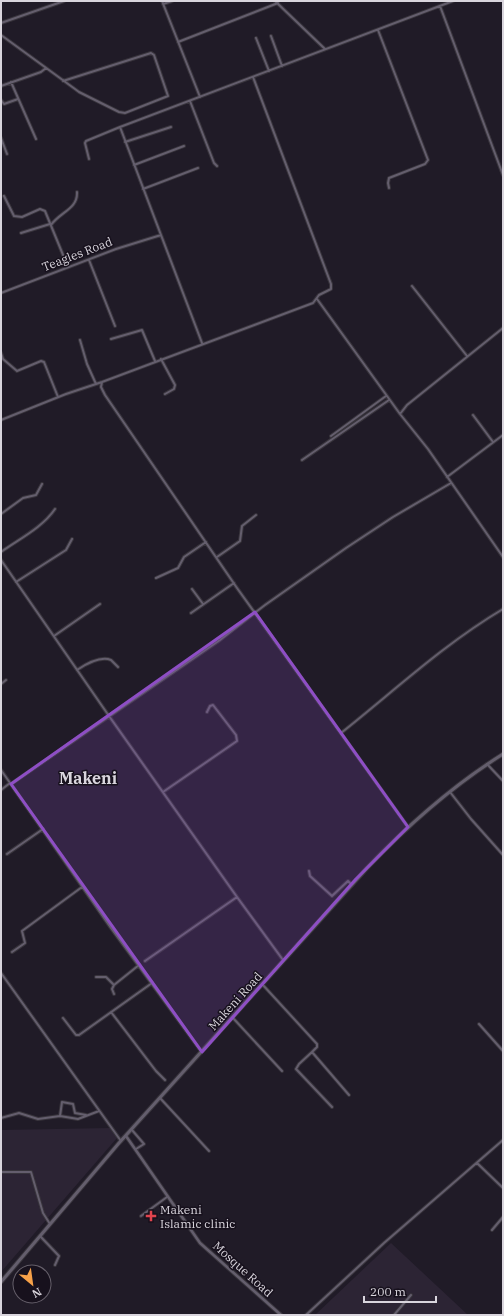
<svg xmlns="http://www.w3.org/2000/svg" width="504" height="1316" font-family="'IBM Plex Serif',serif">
<rect width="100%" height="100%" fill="#201b27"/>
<path fill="#2c2434" d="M110 1128 117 1138 1 1272V1130Z
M391 1243 468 1315H315Z"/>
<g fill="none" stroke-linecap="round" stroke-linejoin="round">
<defs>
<path id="minor" d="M162 1 200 97
M275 1 325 49
M163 4 172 1
M440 6 503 175
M1 23 64 1
M378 30 428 160 425 164 389 178 388 183 389 188
M1 35 75 89 79 92 119 112 125 113 168 96 154 55 151 53 63 81
M271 36 282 66
M256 38 269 71
M178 42 278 3
M11 82 36 139
M1 86 41 72 46 68
M1 100 4 104 18 99
M190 101 214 163 217 166
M1 138 7 154
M125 142 171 127
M89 159 85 143 86 141 120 127
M134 165 184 146
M143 189 198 168
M4 196 14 216 22 217 40 209 45 211 68 267
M51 225C60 212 78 209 77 192
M21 233 50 224
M89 260 115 326
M412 286 467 356
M1 293 116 249 161 235
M317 299 400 414
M503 328 407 405 400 414 428 449 503 557
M111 339 142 330 155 361
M80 340 87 364 96 384
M202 343 120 127 453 1
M1 353 3 359 17 371 41 361 44 362 58 397
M161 359 175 385 174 389 165 394
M102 382 101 387 105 395 237 588 408 827
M473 415 493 442
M1 420 66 394 102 382 313 303 319 295 331 289V284L253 77
M331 436 386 396
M302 460 389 400
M447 477 503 435
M1 514 23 498 36 495 42 484
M1 552C19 539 42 528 55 509
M217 557 240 541 242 526 256 515
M1 560 109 716 237 897 283 960
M156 578 178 568 184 557 206 542
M16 582 66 550 72 539
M192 589 203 604
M191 613 234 583
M54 636 100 604
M77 670C86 664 101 656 111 660L118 667
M1 684 6 680
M341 733C394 691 444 644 503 609
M487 764 503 781
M1 770 111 928 201 1051
M11 784 220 640 265 605 346 548 393 517 451 483
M1 790 10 783
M163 792 237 741 236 735 213 705 210 706 207 712
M450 792 471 819 503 855
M7 854 43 829
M309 871 310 876 332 896 348 881 352 885
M12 952 25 943 22 931 82 887
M145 961 237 897
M1 973 121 1141
M96 977H106L114 985
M262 984 317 1044V1047L312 1052 349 1095
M114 994 112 989 114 985 139 965
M111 1012 156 1071 165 1080
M63 1018 76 1035H79L152 983
M233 1018 282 1071
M479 1024 503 1051
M312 1052 299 1064 296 1069 332 1107
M160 1098 209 1151
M60 1116 62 1102 73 1104 75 1113 86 1115
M1 1118 19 1113 38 1119 60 1116 78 1119 99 1111
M132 1130 144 1144 136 1149
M477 1163 503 1188
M1 1172H31L43 1213 50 1224
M141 1216 167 1197
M492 1230 503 1217
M40 1236 59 1256 55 1265
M306 1315 384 1243 503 1140
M394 1315 411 1295"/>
<path id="tertiary" d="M126 1136 200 1243 281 1315"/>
<path id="secondary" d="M1 1282 119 1143 367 868C408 825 452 786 503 754"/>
</defs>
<use href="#minor" stroke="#38343c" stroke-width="4"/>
<use href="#tertiary" stroke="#38343c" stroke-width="4.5"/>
<use href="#secondary" stroke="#38343c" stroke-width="5"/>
<use href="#minor" stroke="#645e6d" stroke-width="2"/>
<use href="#tertiary" stroke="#645e6d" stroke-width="2.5"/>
<use href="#secondary" stroke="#645e6d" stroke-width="3"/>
</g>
<path fill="#8e4ec5" fill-opacity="0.2" stroke="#8e4ec5" stroke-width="3" stroke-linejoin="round" d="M255 612 408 827 356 879 202 1052 11 784Z"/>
<path fill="#e0444e" stroke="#17111d" stroke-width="1.5" d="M149 1210h4v4h4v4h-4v4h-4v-4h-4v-4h4z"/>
<g text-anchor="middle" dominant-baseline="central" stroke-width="3" stroke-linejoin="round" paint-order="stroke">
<g font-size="12" fill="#d9d5dd" stroke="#17111d">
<text transform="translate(77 254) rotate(-21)">Teagles Road</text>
<text transform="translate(235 1001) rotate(-48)">Makeni Road</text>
<text transform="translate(243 1269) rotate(42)">Mosque Road</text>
</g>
<g font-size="12" fill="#d9d5dd" stroke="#17111d" text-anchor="start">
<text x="160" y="1209">Makeni<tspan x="160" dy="14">Islamic clinic</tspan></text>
</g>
<g font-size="16" font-weight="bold" fill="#d9d5dd" stroke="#17111d">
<text x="88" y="778">Makeni</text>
</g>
</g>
<rect width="504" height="1316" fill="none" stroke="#d9d5dd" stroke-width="4"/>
<g transform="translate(32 1284) rotate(151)"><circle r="19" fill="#17111d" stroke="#655f6a"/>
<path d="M0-3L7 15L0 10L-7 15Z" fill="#f7a149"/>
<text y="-6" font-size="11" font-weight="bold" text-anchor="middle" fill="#d9d5dd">N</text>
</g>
<path d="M364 1296v6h72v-6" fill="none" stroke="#d9d5dd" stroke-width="2"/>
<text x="370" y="1296" font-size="12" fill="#d9d5dd" stroke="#17111d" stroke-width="3" paint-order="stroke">200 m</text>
</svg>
